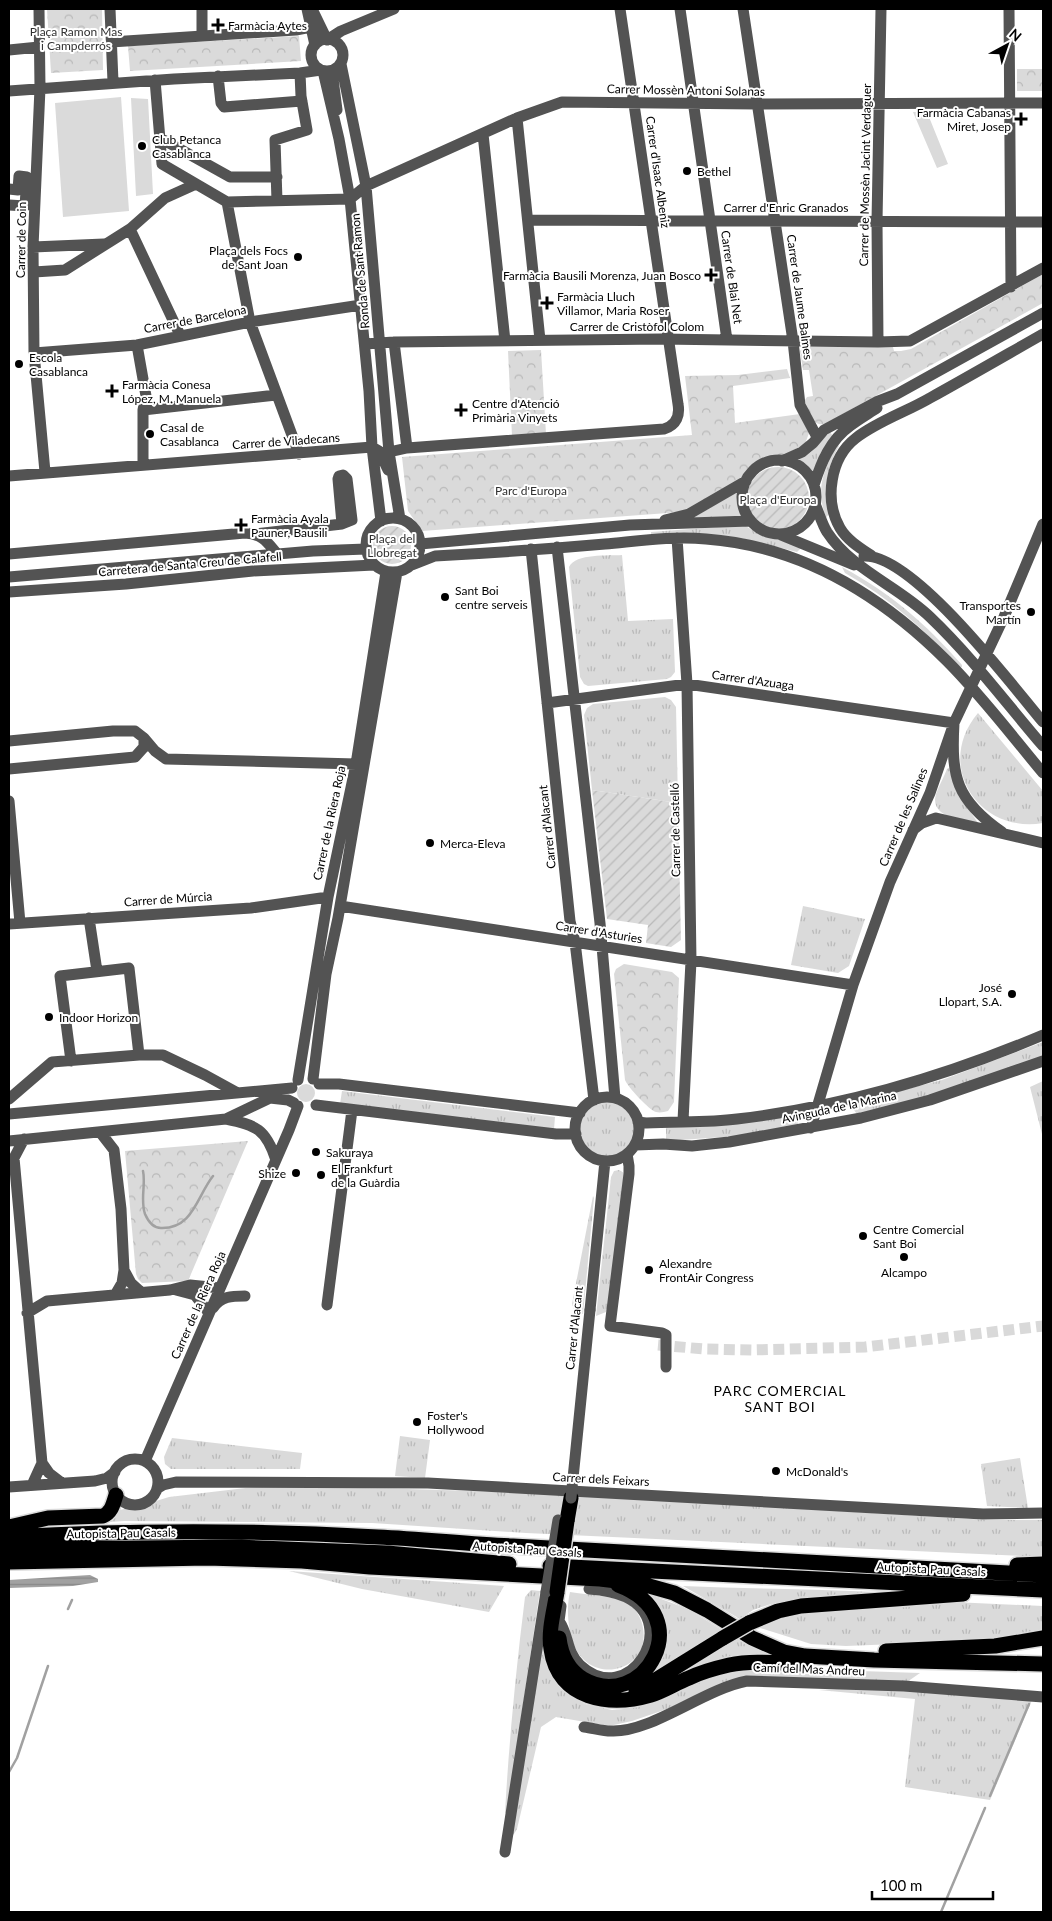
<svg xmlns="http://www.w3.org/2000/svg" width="1052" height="1921" font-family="Lato,sans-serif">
<defs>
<pattern id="grass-tufts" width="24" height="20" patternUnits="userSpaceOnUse" patternTransform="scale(1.25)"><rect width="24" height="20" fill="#dadada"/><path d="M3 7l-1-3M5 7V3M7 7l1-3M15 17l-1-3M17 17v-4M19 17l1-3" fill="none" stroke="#b9b9b9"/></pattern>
<pattern id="park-crowns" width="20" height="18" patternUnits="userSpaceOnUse" patternTransform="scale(1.25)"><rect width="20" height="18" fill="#dadada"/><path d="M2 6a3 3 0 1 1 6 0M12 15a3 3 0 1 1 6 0" fill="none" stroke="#b9b9b9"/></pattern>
<pattern id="garden-furrows" width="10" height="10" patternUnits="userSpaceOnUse" patternTransform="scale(1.25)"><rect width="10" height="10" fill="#dadada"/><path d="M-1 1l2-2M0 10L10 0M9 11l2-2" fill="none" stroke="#b9b9b9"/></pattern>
<pattern id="water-rules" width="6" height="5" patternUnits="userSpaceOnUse" patternTransform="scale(1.25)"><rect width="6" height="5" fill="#a1a1a1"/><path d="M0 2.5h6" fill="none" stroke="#898989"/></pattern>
</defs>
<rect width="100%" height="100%" fill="#fff"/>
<path fill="url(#grass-tufts)" d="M830 432 833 436 821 452 813 475 797 461 811 452Z
M837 444 839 446C825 471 826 485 830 512L826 518C815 486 824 472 837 444Z
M735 493 738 494 741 516 691 519Z
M744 525 762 536 772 539H785L802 547 797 552 741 538 651 536V532Z
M622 555 628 621 673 619 675 672 671 677 667 679 588 686 584 684 580 677 569 567C576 553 608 556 622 555Z
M842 567C892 594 925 623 962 665V667L959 668C926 630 889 598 845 573Z
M665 697 671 700 676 707 678 803 592 790 584 715 587 708 593 704Z
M978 713 1043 791V823C978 834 934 765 978 713Z
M949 768 961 798 978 823C963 820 929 818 936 794 939 785 944 777 947 769Z
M803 906 865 919 849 966 838 973 791 965Z
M1043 1042V1056L945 1092 857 1114 853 1109 857 1102 942 1080Z
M1043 1081V1138L1030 1087Z
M297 1093a9 9 0 1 1 18 0a9 9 0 1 1-18 0Z
M342 1091 555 1117 554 1129 340 1104Z
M580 1129a28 28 0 1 1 56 0a28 28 0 1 1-56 0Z
M793 1116 798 1119V1125L752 1135 666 1141V1127C709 1128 751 1122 793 1116Z
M619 1170 624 1173 609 1308 606 1312 596 1316 611 1177 614 1171Z
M593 1196 594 1198 583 1314H581L574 1309 572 1304Z
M400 1436 430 1440 425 1478 395 1476Z
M172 1438 302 1453 300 1469H171L165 1464 164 1457Z
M1020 1458 1028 1508 987 1506 981 1464Z
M254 1487C499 1486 744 1506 988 1520H1043V1557L526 1533 372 1523 125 1521 94 1523 119 1510 129 1508 143 1509 156 1501 169 1497Z
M289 1571 504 1586 489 1612 362 1589Z
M683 1586C755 1589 827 1589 899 1593L771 1604 753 1610 740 1619Z
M531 1590 540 1591 507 1812 505 1813C509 1741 516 1669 525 1597Z
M570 1592C587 1595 616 1595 630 1605 637 1610 642 1620 643 1628 651 1671 591 1687 574 1645 568 1629 566 1609 570 1592Z
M645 1593 688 1609 722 1630 647 1678C666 1640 677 1629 645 1593Z
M931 1601 1043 1606V1631L1012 1637 971 1641 846 1646 811 1644 757 1627C812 1606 873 1606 931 1601Z
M737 1638 769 1655 782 1659 673 1677Z
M542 1645 549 1669 566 1693 585 1704 612 1710 624 1709 680 1688 736 1671 801 1669 920 1673 907 1682 740 1678 673 1707 632 1721 609 1726 556 1717 541 1727 517 1829 512 1837Z
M837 1689 1035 1693 990 1800 905 1787 915 1699 819 1690Z"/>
<path fill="url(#park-crowns)" d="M47 9H102L103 70 51 73Z
M299 36 301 61 130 71 128 46Z
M1017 69H1043V91H1017Z
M1043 274V303L825 424C812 427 806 410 805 400L807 397 813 396 809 370H803L800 351 803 347H893L894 351H901L911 349Z
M541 350 546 434 512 436 508 351Z
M787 369 790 378 733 386 735 423 800 414 809 433 805 444 781 457 765 458 755 462 740 480 686 511 668 513 422 531 408 511 402 457 692 435 685 376 738 375Z
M624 964 672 972 679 978 674 1102 668 1111C664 1112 660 1113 656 1112 650 1111 627 1086 625 1080L614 974 616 969Z
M248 1141 188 1281 142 1283 138 1279 136 1274 125 1151Z"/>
<path fill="url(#garden-furrows)" d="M747 498a31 31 0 1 1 62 0a31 31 0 1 1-62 0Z
M373 545a19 19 0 1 1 38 0a19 19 0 1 1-38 0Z
M592 790 678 803 681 940 671 947 646 943 648 925 607 919Z"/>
<path fill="#dadada" d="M121 97 129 211 63 217 55 103Z
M131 98 148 99 153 194 136 196Z
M913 112H927L948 164 937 168Z"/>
<path fill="url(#water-rules)" d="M90 1575 98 1579V1582L73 1586 9 1588V1580Z"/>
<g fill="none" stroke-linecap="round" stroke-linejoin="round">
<path stroke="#a1a1a1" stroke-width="2.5" d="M143 1171C146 1184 140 1200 145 1214 148 1221 153 1228 161 1228 193 1229 197 1196 213 1176
M68 1609 72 1600
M9 1772 17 1758 48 1666
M990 1796 1029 1704
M941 1912 985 1808"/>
<path stroke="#d9d9d9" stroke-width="11" stroke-dasharray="11 5.5" stroke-linecap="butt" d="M658 1345 704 1349 752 1350 865 1347 1043 1326"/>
<defs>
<path id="highway" d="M567 1521 571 1498
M9 1527 48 1518 103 1516C112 1512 113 1504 116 1495
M9 1537C132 1530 255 1530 378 1537 423 1539 468 1544 513 1546 690 1556 867 1564 1043 1575
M9 1551 42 1549 234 1547 387 1553 509 1564
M9 1562 207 1558 302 1561 370 1567 600 1579 642 1584 674 1593 707 1610 752 1638 784 1652 805 1656 874 1660 1043 1664
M1017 1565 1043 1564
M550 1566 1043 1590
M557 1592C554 1611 548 1631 551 1649 558 1700 610 1707 651 1695 664 1691 676 1683 689 1678 701 1672 716 1668 729 1665 752 1660 778 1663 802 1664
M749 1623 778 1611 801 1606 963 1594
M559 1638C561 1655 568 1670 583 1679 643 1714 701 1616 618 1585
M886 1651 995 1646 1043 1638
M636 1692 723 1638"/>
</defs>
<use href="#highway" stroke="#dbdbdb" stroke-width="18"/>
<path stroke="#535353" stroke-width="11" d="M39 9 40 88 33 247 34 353 45 472
M110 9 113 82
M202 9V36
M307 9 315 45
M312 9 327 40
M680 9 727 340
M743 9 793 341 800 405 817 437
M1009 9 1011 287
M311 55a16 16 0 1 1 32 0a16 16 0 1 1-32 0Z
M327 40 341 31 394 9
M111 42 296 30 311 27
M9 50 39 47
M341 64 366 186 389 452 400 519
M323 71 339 139 350 199 369 391 372 447 381 521
M332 71 337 110
M218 76 221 103 224 107 302 101
M155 80 162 164 227 202 350 199
M9 91 174 79 300 73 321 70
M517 118 540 340
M483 134 505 341
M160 138 230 177H277
M9 189 18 190 19 176 27 177 25 206 9 205
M350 199 366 186 517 118 562 102 757 104 1043 103
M277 201 275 140 307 130 301 96 300 73
M227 202 250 322 299 454
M529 220 1043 222
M130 229 180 335
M33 247 104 244
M34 272 65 270 130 229 165 198 196 184
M394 342 407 448
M878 342 877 221 881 9
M365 344 394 342 661 339 878 342 910 341 1043 268
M137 345 146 396 143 410V465
M34 353 137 345 250 322 361 305
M143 410 276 395
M389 452 407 448 664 429C677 425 680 415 678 404L620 9
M742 497a37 37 0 1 1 74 0a37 37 0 1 1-74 0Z
M782 461 802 452 813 443 824 430 876 402 897 394 1043 313
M9 476 372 447 379 451 388 470
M814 485C821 463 830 440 850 426 859 419 868 414 877 408
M815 504C819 513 822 524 827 532 852 570 898 586 930 617 971 656 1006 703 1043 746
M366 545a27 27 0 1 1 54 0a27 27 0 1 1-54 0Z
M665 520 689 514 746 481
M255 534 342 524 352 520 347 479 343 475 339 476 338 479 342 524
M781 535 854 565
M677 538 687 684 691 961 683 1121
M420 544 630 525 750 521
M557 547 600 923 615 1098
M531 549 570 921 575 942 594 1100
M9 554 245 533C263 534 267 542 278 555
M864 556C913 554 1011 684 1043 722
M872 556C860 548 847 540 840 528 824 500 830 458 856 438 878 421 906 412 930 398 968 377 1006 355 1043 334
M412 565 435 556C491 553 548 549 605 544 639 541 672 536 706 539 801 546 881 595 947 661 982 696 1012 736 1043 773
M9 577 313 551 366 549
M9 592 126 584 253 571 374 565
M547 703 687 684 954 723C951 777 956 800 1002 832
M144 738 155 751 166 759 356 764
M9 741 113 731H135L144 738V747L135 757 9 769
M9 801 20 923
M913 830 922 823 936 818 1043 843
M340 906 853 985
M89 918 97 971
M9 924 251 908 328 897
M71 1061 60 976 129 968 139 1055
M313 1079 326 974 338 918 397 572
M298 1080 328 897 356 764 386 572
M319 1084H339L580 1113
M575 1129a32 32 0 1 1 64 0a32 32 0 1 1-64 0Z
M9 1099 52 1062 139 1055H163L205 1075 236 1092
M316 1105 556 1134H576
M9 1114 292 1088
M226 1119C256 1125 266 1129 276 1160
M638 1122 646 1123C676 1121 707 1123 737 1119 842 1107 946 1076 1043 1035
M811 1128 853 985 890 882 930 793 954 723 1004 617 1043 524
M100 1132 114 1150 121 1209 124 1270 122 1283 115 1295
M24 1139 14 1158 42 1463 32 1485
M9 1141 226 1119 270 1098 288 1100 294 1103
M635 1145 663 1144 692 1146 729 1142 861 1118 930 1100 1043 1061
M627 1154 629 1166V1174L610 1326 662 1333 666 1335V1367
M124 1270 131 1283 141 1292
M176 1290 195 1295 209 1313
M327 1305 352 1110
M213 1308C221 1296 232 1296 245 1296
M590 1310 605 1161
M27 1313 47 1301 170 1290 190 1285 220 1288
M112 1482a23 23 0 1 1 46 0a23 23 0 1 1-46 0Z
M145 1461 289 1130 298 1106
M42 1463 49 1473 62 1483
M9 1487 95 1481 107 1478 115 1472
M158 1488 163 1485 176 1482 428 1483 983 1514 1043 1513
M561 1606 559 1621C569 1634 566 1652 580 1665 629 1710 682 1624 626 1597 615 1592 602 1590 589 1589
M584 1727C593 1728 602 1731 611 1731 651 1733 704 1689 747 1681L904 1686 1043 1697
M505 1852 546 1592"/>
<use href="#highway" stroke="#000" stroke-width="15"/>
<defs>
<path id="highway-bridge" d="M557 1592 567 1521
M723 1638 749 1623"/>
</defs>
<use href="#highway-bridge" stroke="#dbdbdb" stroke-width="18" stroke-linecap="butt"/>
<path stroke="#535353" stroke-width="11" d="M571 1498 590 1310
M546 1592 558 1520"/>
<use href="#highway-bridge" stroke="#000" stroke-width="15"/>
</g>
<g fill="#000" stroke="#fff" stroke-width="2">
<path d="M215.5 17.5h5v5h5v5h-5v5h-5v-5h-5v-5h5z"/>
<path d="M1018.5 111.5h5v5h5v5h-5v5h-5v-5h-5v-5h5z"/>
<circle cx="142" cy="146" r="5"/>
<circle cx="687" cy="171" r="5"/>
<circle cx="298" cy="257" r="5"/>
<path d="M708.5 267.5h5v5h5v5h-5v5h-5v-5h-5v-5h5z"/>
<path d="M544.5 295.5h5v5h5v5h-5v5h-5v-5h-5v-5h5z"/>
<circle cx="19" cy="364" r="5"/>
<path d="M109.5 383.5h5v5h5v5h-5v5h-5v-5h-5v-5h5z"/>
<path d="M458.5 402.5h5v5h5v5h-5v5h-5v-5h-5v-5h5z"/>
<circle cx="150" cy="434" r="5"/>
<path d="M238.5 517.5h5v5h5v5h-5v5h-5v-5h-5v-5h5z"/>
<circle cx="445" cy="597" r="5"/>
<circle cx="1031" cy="612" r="5"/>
<circle cx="430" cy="843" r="5"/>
<circle cx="1012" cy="994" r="5"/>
<circle cx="49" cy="1017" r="5"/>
<circle cx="316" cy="1152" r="5"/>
<circle cx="296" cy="1173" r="5"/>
<circle cx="321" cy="1175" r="5"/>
<circle cx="863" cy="1236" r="5"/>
<circle cx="904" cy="1257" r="5"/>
<circle cx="649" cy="1270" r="5"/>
<circle cx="417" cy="1422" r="5"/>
<circle cx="776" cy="1471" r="5"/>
</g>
<g text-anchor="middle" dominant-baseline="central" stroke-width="4" stroke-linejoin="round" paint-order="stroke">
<g font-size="12" fill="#000" stroke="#fff" text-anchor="start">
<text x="228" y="25">Farmàcia Aytes</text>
<text x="1011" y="112" text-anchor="end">Farmàcia Cabanas<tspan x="1011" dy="14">Miret, Josep</tspan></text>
<text x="152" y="139">Club Petanca<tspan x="152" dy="14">Casablanca</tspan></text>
<text x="697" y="171">Bethel</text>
<text x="288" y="250" text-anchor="end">Plaça dels Focs<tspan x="288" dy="14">de Sant Joan</tspan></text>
<text x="701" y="275" text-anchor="end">Farmàcia Bausili Morenza, Juan Bosco</text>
<text x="557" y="296">Farmàcia Lluch<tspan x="557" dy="14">Villamor, Maria Roser</tspan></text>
<text x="29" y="357">Escola<tspan x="29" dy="14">Casablanca</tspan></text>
<text x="122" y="384">Farmàcia Conesa<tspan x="122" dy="14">López, M. Manuela</tspan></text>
<text x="472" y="403">Centre d'Atenció<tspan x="472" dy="14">Primària Vinyets</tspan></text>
<text x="160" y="427">Casal de<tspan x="160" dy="14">Casablanca</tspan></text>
<text x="251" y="518">Farmàcia Ayala<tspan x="251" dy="14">Pauner, Bausili</tspan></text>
<text x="455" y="590">Sant Boi<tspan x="455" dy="14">centre serveis</tspan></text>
<text x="1021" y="605" text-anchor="end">Transportes<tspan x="1021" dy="14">Martín</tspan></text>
<text x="440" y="843">Merca-Eleva</text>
<text x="1002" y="987" text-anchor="end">José<tspan x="1002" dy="14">Llopart, S.A.</tspan></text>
<text x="59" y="1017">Indoor Horizon</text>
<text x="326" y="1152">Sakuraya</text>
<text x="331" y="1168">El Frankfurt<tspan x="331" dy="14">de la Guàrdia</tspan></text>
<text x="286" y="1173" text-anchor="end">Shize</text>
<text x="873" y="1229">Centre Comercial<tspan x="873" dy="14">Sant Boi</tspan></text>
<text x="659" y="1263">Alexandre<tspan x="659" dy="14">FrontAir Congress</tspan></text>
<text x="904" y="1272" text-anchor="middle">Alcampo</text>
<text x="427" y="1415">Foster's<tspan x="427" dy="14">Hollywood</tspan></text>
<text x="786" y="1471">McDonald's</text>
</g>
<g font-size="12" fill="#313131" stroke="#fff">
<text x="76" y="31">Plaça Ramon Mas<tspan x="76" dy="14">i Campderrós</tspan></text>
<text x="531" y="490">Parc d'Europa</text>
<text x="778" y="499">Plaça d'Europa</text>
<text x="392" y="538">Plaça del<tspan x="392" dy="14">Llobregat</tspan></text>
</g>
<g font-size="12" fill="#000" stroke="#fff">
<text transform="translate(686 90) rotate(1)">Carrer Mossèn Antoni Solanas</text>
<text transform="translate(658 172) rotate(82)">Carrer d'Isaac Albeniz</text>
<text transform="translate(865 175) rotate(-89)">Carrer de Mossèn Jacint Verdaguer</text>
<text x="786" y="207">Carrer d'Enric Granados</text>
<text transform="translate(21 240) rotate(-89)">Carrer de Coin</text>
<text transform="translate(360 271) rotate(-95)">Ronda de Sant Ramon</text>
<text transform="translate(732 277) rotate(82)">Carrer de Blai Net</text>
<text transform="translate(800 297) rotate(82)">Carrer de Jaume Balmes</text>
<text transform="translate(195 319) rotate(-11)">Carrer de Barcelona</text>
<text x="637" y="326">Carrer de Cristòfol Colom</text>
<text transform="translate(286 441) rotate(-4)">Carrer de Viladecans</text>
<text transform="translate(190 564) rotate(-5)">Carretera de Santa Creu de Calafell</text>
<text transform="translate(753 680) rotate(8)">Carrer d'Azuaga</text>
<text transform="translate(903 817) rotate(-67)">Carrer de les Salines</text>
<text transform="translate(329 823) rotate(-78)">Carrer de la Riera Roja</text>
<text transform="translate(547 827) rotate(-96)">Carrer d'Alacant</text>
<text transform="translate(675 830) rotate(-91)">Carrer de Castelló</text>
<text transform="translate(168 899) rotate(-4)">Carrer de Múrcia</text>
<text transform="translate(599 932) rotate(9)">Carrer d'Asturies</text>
<text transform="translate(839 1107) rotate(-12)">Avinguda de la Marina</text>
<text transform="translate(198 1305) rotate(-66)">Carrer de la Riera Roja</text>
<text transform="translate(574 1328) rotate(-84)">Carrer d'Alacant</text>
<text transform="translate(601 1479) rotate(3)">Carrer dels Feixars</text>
<text transform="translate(121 1533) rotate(-1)">Autopista Pau Casals</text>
<text transform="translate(527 1549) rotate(4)">Autopista Pau Casals</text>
<text transform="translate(931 1569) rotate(3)">Autopista Pau Casals</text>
<text transform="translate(809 1669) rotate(2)">Camí del Mas Andreu</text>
</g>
<g font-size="14" letter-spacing="1" fill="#000" stroke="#fff">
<text x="780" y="1390">PARC COMERCIAL<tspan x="780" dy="16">SANT BOI</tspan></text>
</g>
</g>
<rect width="1052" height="1921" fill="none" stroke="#000000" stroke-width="20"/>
<g transform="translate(1007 45) rotate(40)" stroke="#ffffff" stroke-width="4" paint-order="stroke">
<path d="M0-4L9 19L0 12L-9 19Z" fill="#000000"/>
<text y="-8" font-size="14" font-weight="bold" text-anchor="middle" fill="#000000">N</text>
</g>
<path d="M872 1891v8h121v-8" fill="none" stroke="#000000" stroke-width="2.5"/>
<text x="880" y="1891" font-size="15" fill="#000000" stroke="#ffffff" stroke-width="4" paint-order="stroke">100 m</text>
</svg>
